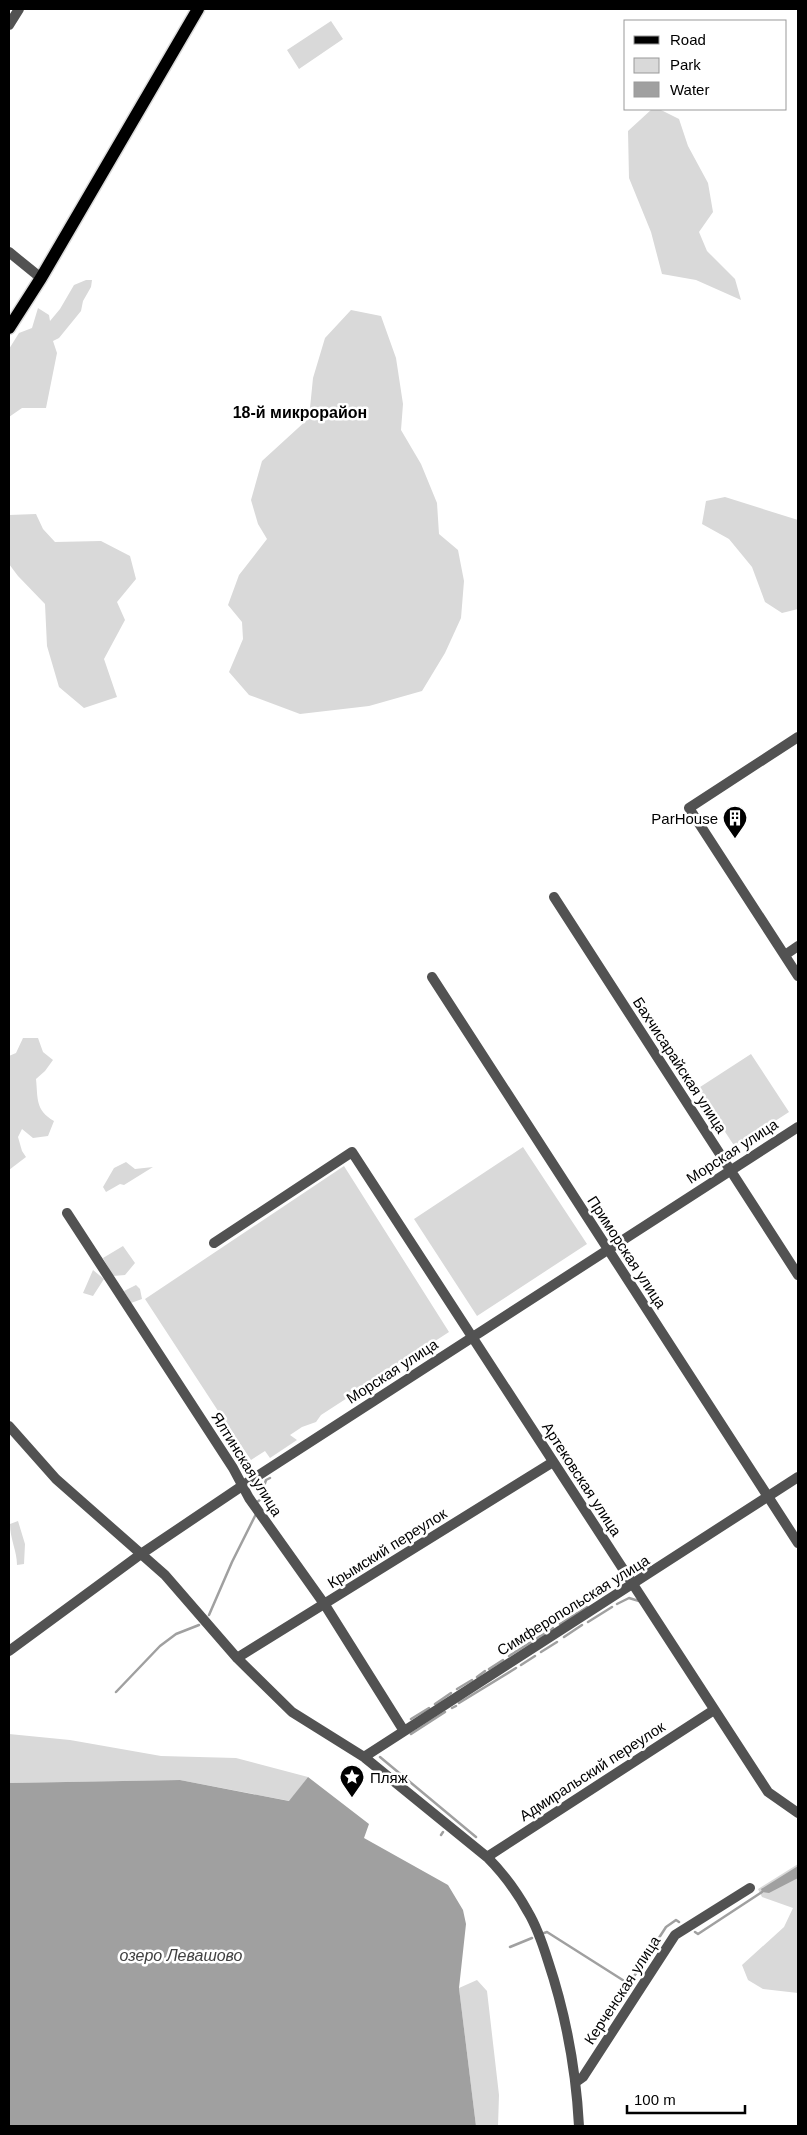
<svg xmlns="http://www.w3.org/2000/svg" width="807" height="2135" font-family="Helvetica,sans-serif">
<rect width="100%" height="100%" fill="#fff"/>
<path fill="#d9d9d9" d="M331 21 343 39 299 69 287 50Z
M652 109H659L679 119 688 146 708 183 713 212 699 232 707 251 735 279 741 300 696 280 662 274 651 232 629 178 628 131Z
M86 280H92L91 287 83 301 81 311 59 338 53 341 57 353 46 408H22L9 417V349L19 333 32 328 38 308 49 315 50 321 60 309 74 285Z
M351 310 381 316 396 358 403 404 401 430 421 464 437 503 439 534 458 550 464 581 461 618 445 653 422 691 369 706 300 714 249 695 229 672 243 639 242 622 228 605 239 575 267 539 258 524 251 500 262 461 309 418 313 378 325 338Z
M725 497 798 520V609L782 613 765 602 752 567 729 539 702 524 706 501Z
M36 514 43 529 55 542 101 541 130 556 136 579 117 602 125 620 104 659 117 697 84 708 59 687 47 646 45 604 18 576 9 564V515Z
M23 1038H38L43 1052 53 1060 45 1071 36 1079C38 1098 35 1110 54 1121L48 1136 33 1138 22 1129 18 1137 22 1151 26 1157 9 1170V1056L16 1053Z
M751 1054 789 1112 735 1147 697 1089Z
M523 1147 587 1244 477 1316 414 1219Z
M126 1162 135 1169 153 1167 124 1185 120 1184 106 1192 103 1187 114 1168Z
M344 1166 449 1332 321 1415 316 1422 302 1427 290 1435 297 1440 270 1458 265 1451 251 1460 226 1423 217 1428 216 1423 222 1417 145 1299Z
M123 1246 135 1263 125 1275 113 1276 103 1258Z
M93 1270 104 1279 93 1296 83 1293Z
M136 1285 140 1289 142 1299 131 1303 124 1291Z
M18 1521 25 1544 24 1564 17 1565C17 1551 10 1539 10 1524Z
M9 1734 70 1740 161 1756 236 1758 308 1777 290 1801 180 1780 9 1783Z
M798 1864V1993L763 1989 748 1980 742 1965 784 1927 793 1908 762 1897 758 1889Z
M477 1980 487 1991 499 2095 498 2126H476L459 1988Z"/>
<path fill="#a0a0a0" d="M308 1777 369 1824 364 1838 448 1885 463 1910 466 1924 459 1988 476 2126H9V1783L180 1780 289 1801Z
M798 1866V1878L769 1893 762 1892 761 1889Z"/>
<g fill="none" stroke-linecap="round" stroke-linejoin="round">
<path stroke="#a0a0a0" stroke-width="2.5" d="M257 1502 267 1495 264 1486 266 1480 270 1478
M617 1604 629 1598 639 1601
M209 1615 232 1562 256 1514
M588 1622 612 1607
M560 1624 587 1607
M564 1637 582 1625
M541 1652 557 1642
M509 1656 553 1628
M521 1665 535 1656
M489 1669 503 1660
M477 1677 485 1671
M457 1689 472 1680
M116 1692 160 1646 176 1634 199 1625
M459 1703 516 1668
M435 1704 451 1693
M452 1708 456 1706
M411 1719 429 1708
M411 1734 445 1712
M380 1757 476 1837
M441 1835 443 1832
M695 1932 698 1934 762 1892
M544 1933 547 1932 629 1984 666 1927 676 1920 679 1922
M510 1947 532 1938"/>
<defs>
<path id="major" d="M9 328 41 278 198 9"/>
</defs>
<use href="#major" stroke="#dbdbdb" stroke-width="15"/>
<path stroke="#525252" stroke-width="10" d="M9 25 19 9
M9 252 41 278
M798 737 689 808 798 976
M554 897 798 1275
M785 955 798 946
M432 977 798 1543
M67 1213 233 1468 249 1498 325 1605 404 1731
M214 1243 352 1152 768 1792 798 1813
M9 1426 56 1479 165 1575 237 1658 292 1712 364 1757 487 1857C503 1873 517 1892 528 1912 537 1927 543 1945 548 1961 566 2015 576 2070 579 2126
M9 1651 141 1554 242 1486 798 1127
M237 1658 553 1462
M364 1757 798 1477
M487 1857 714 1710
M576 2082 583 2077 675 1935 750 1888"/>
<use href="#major" stroke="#000" stroke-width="12"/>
</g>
<defs>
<symbol id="building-pin" viewBox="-11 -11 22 30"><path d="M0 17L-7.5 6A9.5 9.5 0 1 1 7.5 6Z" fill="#000" stroke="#fff"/><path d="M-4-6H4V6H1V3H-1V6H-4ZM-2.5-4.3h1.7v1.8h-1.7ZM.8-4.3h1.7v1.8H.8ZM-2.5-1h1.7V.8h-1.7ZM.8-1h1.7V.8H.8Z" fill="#fff"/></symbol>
<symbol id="sight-pin" viewBox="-11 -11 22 30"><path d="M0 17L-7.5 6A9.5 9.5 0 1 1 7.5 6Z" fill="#000" stroke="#fff"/><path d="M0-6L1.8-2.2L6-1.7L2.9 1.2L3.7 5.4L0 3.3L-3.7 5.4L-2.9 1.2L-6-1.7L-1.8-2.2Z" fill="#fff"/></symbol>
</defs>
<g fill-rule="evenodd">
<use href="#building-pin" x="721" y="804" width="28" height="38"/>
<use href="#sight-pin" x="338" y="1763" width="28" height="38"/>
</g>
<g text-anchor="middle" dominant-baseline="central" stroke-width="5" stroke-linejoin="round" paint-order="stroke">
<g font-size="15" fill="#000" stroke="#fff" text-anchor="end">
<text x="718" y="818">ParHouse</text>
<text x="370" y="1777" text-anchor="start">Пляж</text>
</g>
<g font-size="15" fill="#000" stroke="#fff">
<text transform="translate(680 1065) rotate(57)">Бахчисарайская улица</text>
<text transform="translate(732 1151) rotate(-33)">Морская улица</text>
<text transform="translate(627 1252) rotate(57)">Приморская улица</text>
<text transform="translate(392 1371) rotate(-33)">Морская улица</text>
<text transform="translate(247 1464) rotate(58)">Ялтинская улица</text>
<text transform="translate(582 1479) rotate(57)">Артековская улица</text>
<text transform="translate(387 1548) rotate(-32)">Крымский переулок</text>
<text transform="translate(573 1605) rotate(-32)">Симферопольская улица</text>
<text transform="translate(592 1771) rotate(-33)">Адмиральский переулок</text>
<text transform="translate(622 1990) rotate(-57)">Керченская улица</text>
</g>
<g font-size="16" font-weight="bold" fill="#000" stroke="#fff">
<text x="300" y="412">18-й микрорайон</text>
</g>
<g font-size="16" font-style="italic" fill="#414141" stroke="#fff">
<text x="181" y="1955">озеро Левашово</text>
</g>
</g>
<rect width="807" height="2135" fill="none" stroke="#000000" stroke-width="20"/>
<rect x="624" y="20" width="162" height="90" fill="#ffffff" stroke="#999999"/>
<rect x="634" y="36" width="25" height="8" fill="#000000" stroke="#999999"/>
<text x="670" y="45" font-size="15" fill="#000000">Road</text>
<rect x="634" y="58" width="25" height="15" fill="#d9d9d9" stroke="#999999"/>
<text x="670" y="70" font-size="15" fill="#000000">Park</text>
<rect x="634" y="82" width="25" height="15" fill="#a0a0a0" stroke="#999999"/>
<text x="670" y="95" font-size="15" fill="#000000">Water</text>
<path d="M627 2105v8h118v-8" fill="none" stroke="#000000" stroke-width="2.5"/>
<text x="634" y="2105" font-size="15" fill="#000000" stroke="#ffffff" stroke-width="4" paint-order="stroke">100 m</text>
</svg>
